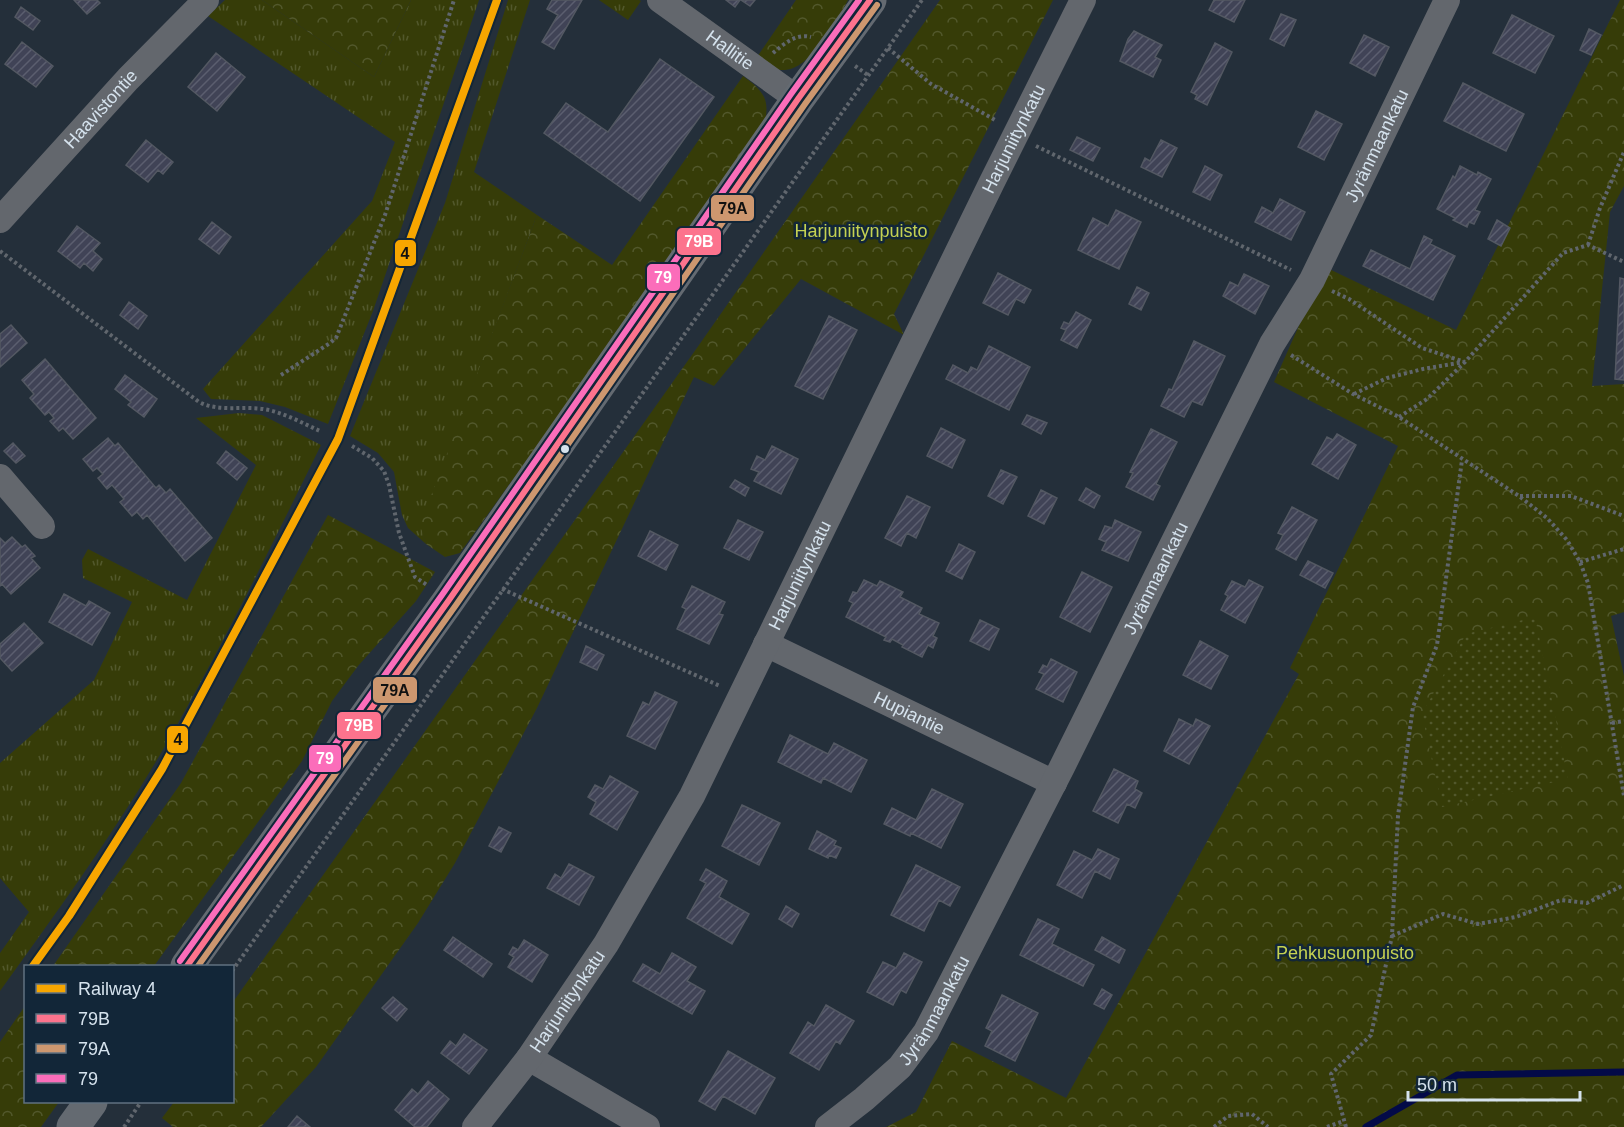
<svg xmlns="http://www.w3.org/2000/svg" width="1624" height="1127" font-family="Helvetica,sans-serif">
<defs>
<pattern id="grass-tufts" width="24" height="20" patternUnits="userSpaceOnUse" patternTransform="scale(1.5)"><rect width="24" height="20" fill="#363c08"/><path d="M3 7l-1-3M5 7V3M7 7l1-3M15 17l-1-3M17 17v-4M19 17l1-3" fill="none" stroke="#52582c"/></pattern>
<pattern id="forest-crowns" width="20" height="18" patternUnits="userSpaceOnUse" patternTransform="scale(1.5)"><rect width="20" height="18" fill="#363c08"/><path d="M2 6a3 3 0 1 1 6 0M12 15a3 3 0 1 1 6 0" fill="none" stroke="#52582c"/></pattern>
<pattern id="park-dots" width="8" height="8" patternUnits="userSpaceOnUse" patternTransform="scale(1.5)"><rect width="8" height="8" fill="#363c08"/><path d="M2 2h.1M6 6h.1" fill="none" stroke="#52582c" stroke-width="1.8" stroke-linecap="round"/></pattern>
<pattern id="building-hatch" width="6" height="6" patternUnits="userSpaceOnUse" patternTransform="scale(1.5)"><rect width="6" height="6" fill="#404356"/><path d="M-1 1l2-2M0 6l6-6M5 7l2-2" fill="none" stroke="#5b5e6f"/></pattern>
</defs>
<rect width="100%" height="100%" fill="#242f3a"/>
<path fill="url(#grass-tufts)" d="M225 0H262L374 77 411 0H479L373 311 328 424 285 407 260 401 211 399 203 389 372 201 395 142 208 16Z
M508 0H530L474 172 537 215 421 525 426 544 408 528 402 515 394 472 378 453 350 436 445 203Z
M599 0H639L641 1 628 20Z
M239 413 262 415 321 445C272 545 223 644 168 741 118 828 59 909 0 991V953L29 912 0 878V763L94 680 132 602 83 578 82 560 88 549 187 600 256 465 196 418Z"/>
<path fill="url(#forest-crowns)" d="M262 0H411L374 77Z
M796 0H848C836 23 805 82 773 68 767 66 762 60 757 57Z
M940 0H1053L894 314 904 335 801 279 714 386 694 377 537 708 455 863 418 923 316 1067 261 1127H173L162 1118 174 1102H232L233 1002 699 345Z
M1620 0H1624V186L1610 212 1592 386 1624 384V612L1611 616 1624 676V1127H886L916 1112 952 1041 1066 1098 1299 674 1290 668 1398 446 1274 382 1325 267 1456 330Z
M743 76C768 94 770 102 763 131L460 553 445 557 426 544 420 525 537 215 612 265Z
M328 515 435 572 416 601 358 666 332 701 302 761 154 966H53L181 783Z
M25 1006 26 1102H59L41 1127H0V1042Z"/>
<path fill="url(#park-dots)" d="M1535 617 1568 779 1442 807 1422 714 1466 634Z"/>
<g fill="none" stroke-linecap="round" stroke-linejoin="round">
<path stroke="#030a48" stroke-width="7" d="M1366 1127 1457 1075 1624 1072"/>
</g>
<path fill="url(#building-hatch)" stroke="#535862" stroke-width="1.5" d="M74 0H97L100 3 87 14Z
M552 0H582L554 49 542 42 558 15 547 9Z
M726 0H740L735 7Z
M741 0H755L750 6Z
M1214 0H1245L1234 22 1209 10Z
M21 7 40 21 33 30 15 17Z
M1281 14 1296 20 1284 46 1270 39Z
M1512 15 1554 36 1535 73 1493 53Z
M1589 29 1601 35 1591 55 1580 50Z
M1134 31 1162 45 1155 57 1161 60 1153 77 1120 61 1128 39Z
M1364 35 1389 47 1375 76 1350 63Z
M22 42 53 66 36 87 5 64Z
M1215 43 1232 52 1207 105 1195 99 1197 95 1191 92Z
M216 53 245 77 217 111 188 87Z
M660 59 714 97 640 201 544 133 566 103 608 132Z
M1463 83 1524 114 1506 151 1444 121Z
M1316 111 1342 124 1324 160 1298 147Z
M1077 137 1100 148 1093 161 1070 150Z
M146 140 173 162 163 174 158 170 148 182 126 165Z
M1161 140 1177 148 1162 177 1141 167 1145 158 1150 161Z
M1205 166 1222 175 1210 200 1193 192Z
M1460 166 1477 175 1478 172 1491 179 1475 210 1480 212 1474 224 1469 222 1467 227 1453 220 1455 218 1437 209 1453 176 1455 178Z
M1280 199 1305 212 1291 240 1255 222 1262 207 1273 213Z
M1116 210 1141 222 1119 269 1078 250 1093 218 1108 226Z
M1497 220 1510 228 1501 246 1488 239Z
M212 222 231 237 219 254 199 239Z
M77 226 100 243 93 251 102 259 93 271 84 263 80 268 58 251Z
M1424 236 1432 240 1430 244 1455 256 1433 300 1363 266 1371 250 1410 269Z
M998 273 1031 290 1024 303 1016 299 1008 315 983 303Z
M1244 274 1269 286 1255 314 1223 296 1230 282 1238 286Z
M1620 278 1624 279V380L1615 379Z
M1137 287 1149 293 1141 310 1129 304Z
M129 302 147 316 138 329 120 315Z
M1076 312 1091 320 1077 348 1061 340 1066 330 1061 328 1064 322 1069 324Z
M829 316 857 330 823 399 795 386Z
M11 325 27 343 0 367V334Z
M1194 341 1225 356 1202 405 1192 401 1184 417 1161 406 1169 389 1172 390Z
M989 346 1030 367 1009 410 946 379 953 365 968 373 971 367 977 370Z
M45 359 96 418 73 439 63 428 59 431 50 421 54 418 49 412 45 415 30 398 34 394 22 380Z
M125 375 157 399 144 417 128 405 131 402 115 389Z
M1027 415 1047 423 1041 434 1022 424Z
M941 428 965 440 952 468 927 456Z
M1151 429 1177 442 1156 484 1160 486 1153 500 1126 487 1133 473 1130 472Z
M1337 434 1356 445 1338 479 1312 464 1327 437 1333 440Z
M108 438 115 446 118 443 156 488 159 485 166 493 170 489 212 538 185 561 147 515 143 519 137 512 132 516 120 502 124 499 112 485 107 489 98 478 103 474 97 468 93 471 83 459Z
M13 443 25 456 16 463 4 451Z
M772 446 798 459 781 494 754 481 759 472 751 469 757 456 765 460Z
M226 451 247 468 237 480 217 463Z
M1001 470 1017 477 1003 504 988 496Z
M735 480 749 488 745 496 730 487Z
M1086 488 1100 496 1094 508 1079 500Z
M1041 490 1057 498 1044 524 1028 516Z
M907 496 930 507 916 538 907 533 901 546 885 538Z
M1292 507 1317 520 1296 560 1276 549 1283 535 1278 533Z
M738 520 763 532 749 560 724 548Z
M1115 520 1141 532 1128 561 1102 550 1106 542 1099 539 1105 526 1112 528Z
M650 531 678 545 666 570 638 556Z
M12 537 22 547 25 545 35 556 31 558 40 568 11 594 2 584 0 586V538L5 543Z
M959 544 975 552 962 579 946 571Z
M1308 561 1333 573 1325 588 1300 575Z
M1082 572 1112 587 1090 632 1060 617Z
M864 580 877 586 880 581 903 592 900 597 922 608 919 614 939 623 933 636 937 638 933 648 928 645 922 657 902 647 903 645 892 639 890 642 884 640 886 637 846 617 853 603 849 601 853 592 857 593Z
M1249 580 1263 587 1245 623 1221 610 1228 596 1225 594 1232 581 1245 587Z
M692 586 725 602 719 614 723 615 709 644 677 629 686 609 682 607Z
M64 594 86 606 89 601 110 613 92 645 49 622Z
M980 620 999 629 989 650 970 641Z
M24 623 43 643 12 671 0 658V644Z
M1200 641 1228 656 1211 689 1183 675Z
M586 646 604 655 597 670 580 662Z
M1051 659 1077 672 1063 702 1036 689 1044 674 1039 672 1043 665 1047 667Z
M655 692 677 702 655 749 627 736 643 702 649 705Z
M1179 719 1193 726 1196 719 1210 726 1189 764 1164 751Z
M790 735 828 754 834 743 867 760 851 792 823 778 821 783 778 762Z
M1114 769 1138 781 1135 789 1142 793 1135 808 1127 804 1118 823 1093 811Z
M610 776 638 792 617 830 590 814 596 802 588 797 595 785 603 789Z
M932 789 963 804 941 848 911 833 910 836 884 824 892 808 916 820Z
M742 805 780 823 759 865 722 846Z
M499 827 511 833 501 852 489 846Z
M817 831 836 841 834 845 841 848 836 858 829 855 828 858 809 849Z
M1098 849 1119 859 1110 879 1095 871 1082 898 1057 885 1074 851 1092 860Z
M569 864 594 877 579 905 547 888 555 874 561 878Z
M916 865 960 887 950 906 939 900 924 931 891 915Z
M706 869 727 881 719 897 749 914 732 944 687 918 706 883 700 880Z
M786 906 799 914 792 927 779 919Z
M1038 919 1059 929 1052 944 1094 965 1083 986 1020 955Z
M453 937 492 964 483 977 444 950Z
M1102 937 1125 950 1119 963 1095 950Z
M524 940 548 955 532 982 508 967 514 957 509 954 513 947 518 950Z
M672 953 696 967 687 981 705 991 692 1014 633 981 643 964 660 974Z
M904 953 922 962 906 993 901 990 893 1005 867 992 883 962 896 968Z
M1102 989 1112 995 1104 1009 1094 1004Z
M1002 995 1038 1013 1015 1061 985 1046 992 1031 986 1028Z
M393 997 407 1009 397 1021 382 1008Z
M826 1005 854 1021 840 1044 836 1041 819 1070 790 1053 808 1022 814 1026Z
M464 1034 487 1050 469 1074 441 1053 450 1041 456 1046Z
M728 1051 775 1078 755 1114 723 1096 715 1110 699 1101Z
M428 1081 449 1099 427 1127H415L395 1110 412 1089 418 1094Z
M297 1116 310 1127H288Z"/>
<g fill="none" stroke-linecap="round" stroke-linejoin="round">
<path stroke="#60666d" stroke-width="4" stroke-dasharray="3 3" stroke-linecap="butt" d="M888 48 931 84 997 121
M773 53C784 44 796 33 811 37
M855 66 869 76
M1036 146 1291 270
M1588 245 1600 208 1624 152
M0 251 199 402C218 412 242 406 263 409 283 412 302 423 320 431
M1332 291 1349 299 1422 348 1465 362
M1291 355 1353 394 1399 417 1519 496 1547 518 1567 540 1580 562 1588 583 1624 796
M281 375 330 343 336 338 385 215 454 0
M1354 394 1387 378 1423 369 1464 362
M1399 417 1427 399 1465 362 1563 253 1588 245 1624 262
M352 446 372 458 384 471 389 485 399 533 415 577 427 585
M1520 496H1571L1624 516
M1580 562 1624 549
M502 589 720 686
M1612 723 1624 721
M1392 936 1443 914 1478 924 1516 917 1561 900 1587 903 1624 885
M232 971 922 0
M124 1127 141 1102
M1214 1127 1228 1116 1252 1114 1268 1127
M1327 1127 1344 1121
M1346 1127 1331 1074 1371 1035 1392 936 1398 816 1413 707 1437 645 1462 460"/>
<g stroke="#63676d" stroke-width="26">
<path id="s1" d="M660 0 798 99"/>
<path id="s2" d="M0 220 128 79 206 0"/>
<path d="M0 477 42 526"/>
<path id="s3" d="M766 644 1054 783"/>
<path d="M529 1058 647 1127"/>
<path id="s4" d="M475 1127 529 1058 606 944 692 796 992 182 1083 0"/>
<path id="s5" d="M828 1127 864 1099 900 1067 926 1032 1062 767 1272 344 1312 280 1447 0"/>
</g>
<path stroke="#646a71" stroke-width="33" d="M187 966 449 600 798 99 870 0
M73 1127 91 1102"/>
<defs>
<path id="bus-1" d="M187 966 449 600 798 99 870 0"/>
<path id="bus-2" d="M198 966 456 605 805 104 877 5"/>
<path id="bus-3" d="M180 961 442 595 791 94 859 0"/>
</defs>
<use href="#bus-1" stroke="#122638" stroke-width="10"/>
<use href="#bus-2" stroke="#122638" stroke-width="10"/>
<use href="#bus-3" stroke="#122638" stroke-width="10"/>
<use href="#bus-1" stroke="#fc738d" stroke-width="6"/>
<use href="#bus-2" stroke="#cd976f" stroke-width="6"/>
<use href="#bus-3" stroke="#fb6dba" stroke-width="6"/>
<defs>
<path id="rail-1" d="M33 966 69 916 162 769 338 439 497 0"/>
</defs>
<use href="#rail-1" stroke="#122638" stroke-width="12"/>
<use href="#rail-1" stroke="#f7a600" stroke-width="8"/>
</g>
<circle fill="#d5e2ed" stroke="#122638" stroke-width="2" cx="565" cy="449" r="5"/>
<g text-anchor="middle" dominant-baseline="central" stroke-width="5" stroke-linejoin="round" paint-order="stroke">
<g font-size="18" fill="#d5e2ed" stroke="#122638">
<text stroke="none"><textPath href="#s1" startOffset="86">Hallitie</textPath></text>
<text stroke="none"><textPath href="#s2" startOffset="150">Haavistontie</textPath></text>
<text stroke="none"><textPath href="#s4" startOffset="1128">Harjuniitynkatu</textPath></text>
<text stroke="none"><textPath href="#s5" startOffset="1132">Jyränmaankatu</textPath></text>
<text stroke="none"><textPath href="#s4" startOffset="642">Harjuniitynkatu</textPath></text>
<text stroke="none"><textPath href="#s5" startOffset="646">Jyränmaankatu</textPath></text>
<text stroke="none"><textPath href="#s3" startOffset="159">Hupiantie</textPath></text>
<text stroke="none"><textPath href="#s4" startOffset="156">Harjuniitynkatu</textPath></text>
<text stroke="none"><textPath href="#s5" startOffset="160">Jyränmaankatu</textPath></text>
</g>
<g font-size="18" fill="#c5d252" stroke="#122638">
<text x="861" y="231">Harjuniitynpuisto</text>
<text x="1345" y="953">Pehkusuonpuisto</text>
</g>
</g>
<g stroke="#122638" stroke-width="2">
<rect x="710" y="194" width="45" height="28" rx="6" fill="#cd976f"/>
<rect x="676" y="227" width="46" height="29" rx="6" fill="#fc738d"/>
<rect x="394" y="239" width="23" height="28" rx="6" fill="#f7a600"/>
<rect x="646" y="263" width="35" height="29" rx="6" fill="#fb6dba"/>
<rect x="372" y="676" width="46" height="28" rx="6" fill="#cd976f"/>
<rect x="336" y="711" width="46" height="29" rx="6" fill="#fc738d"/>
<rect x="166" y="725" width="23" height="29" rx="6" fill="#f7a600"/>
<rect x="308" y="744" width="34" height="29" rx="6" fill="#fb6dba"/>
</g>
<g font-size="16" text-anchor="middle" font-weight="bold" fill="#fff">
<text x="699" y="247">79B</text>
<text x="663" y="283">79</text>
<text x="359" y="731">79B</text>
<text x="325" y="764">79</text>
</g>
<g font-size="16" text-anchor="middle" font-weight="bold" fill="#111">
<text x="733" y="214">79A</text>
<text x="405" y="259">4</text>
<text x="395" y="696">79A</text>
<text x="178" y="745">4</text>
</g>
<rect x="24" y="965" width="210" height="138" fill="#122638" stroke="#607180" stroke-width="1.5"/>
<rect x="36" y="984" width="30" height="9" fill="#f7a600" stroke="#607180" stroke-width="1.5"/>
<text x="78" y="995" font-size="18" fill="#d5e2ed">Railway 4</text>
<rect x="36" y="1014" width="30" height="9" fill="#fc738d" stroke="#607180" stroke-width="1.5"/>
<text x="78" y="1025" font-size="18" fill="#d5e2ed">79B</text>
<rect x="36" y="1044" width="30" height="9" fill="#cd976f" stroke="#607180" stroke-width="1.5"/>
<text x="78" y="1055" font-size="18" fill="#d5e2ed">79A</text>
<rect x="36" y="1074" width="30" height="9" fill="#fb6dba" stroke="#607180" stroke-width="1.5"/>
<text x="78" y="1085" font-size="18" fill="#d5e2ed">79</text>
<path d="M1408 1091v9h172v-9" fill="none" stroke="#d5e2ed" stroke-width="3"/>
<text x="1417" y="1091" font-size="18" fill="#d5e2ed" stroke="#122638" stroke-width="4.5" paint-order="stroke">50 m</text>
</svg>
